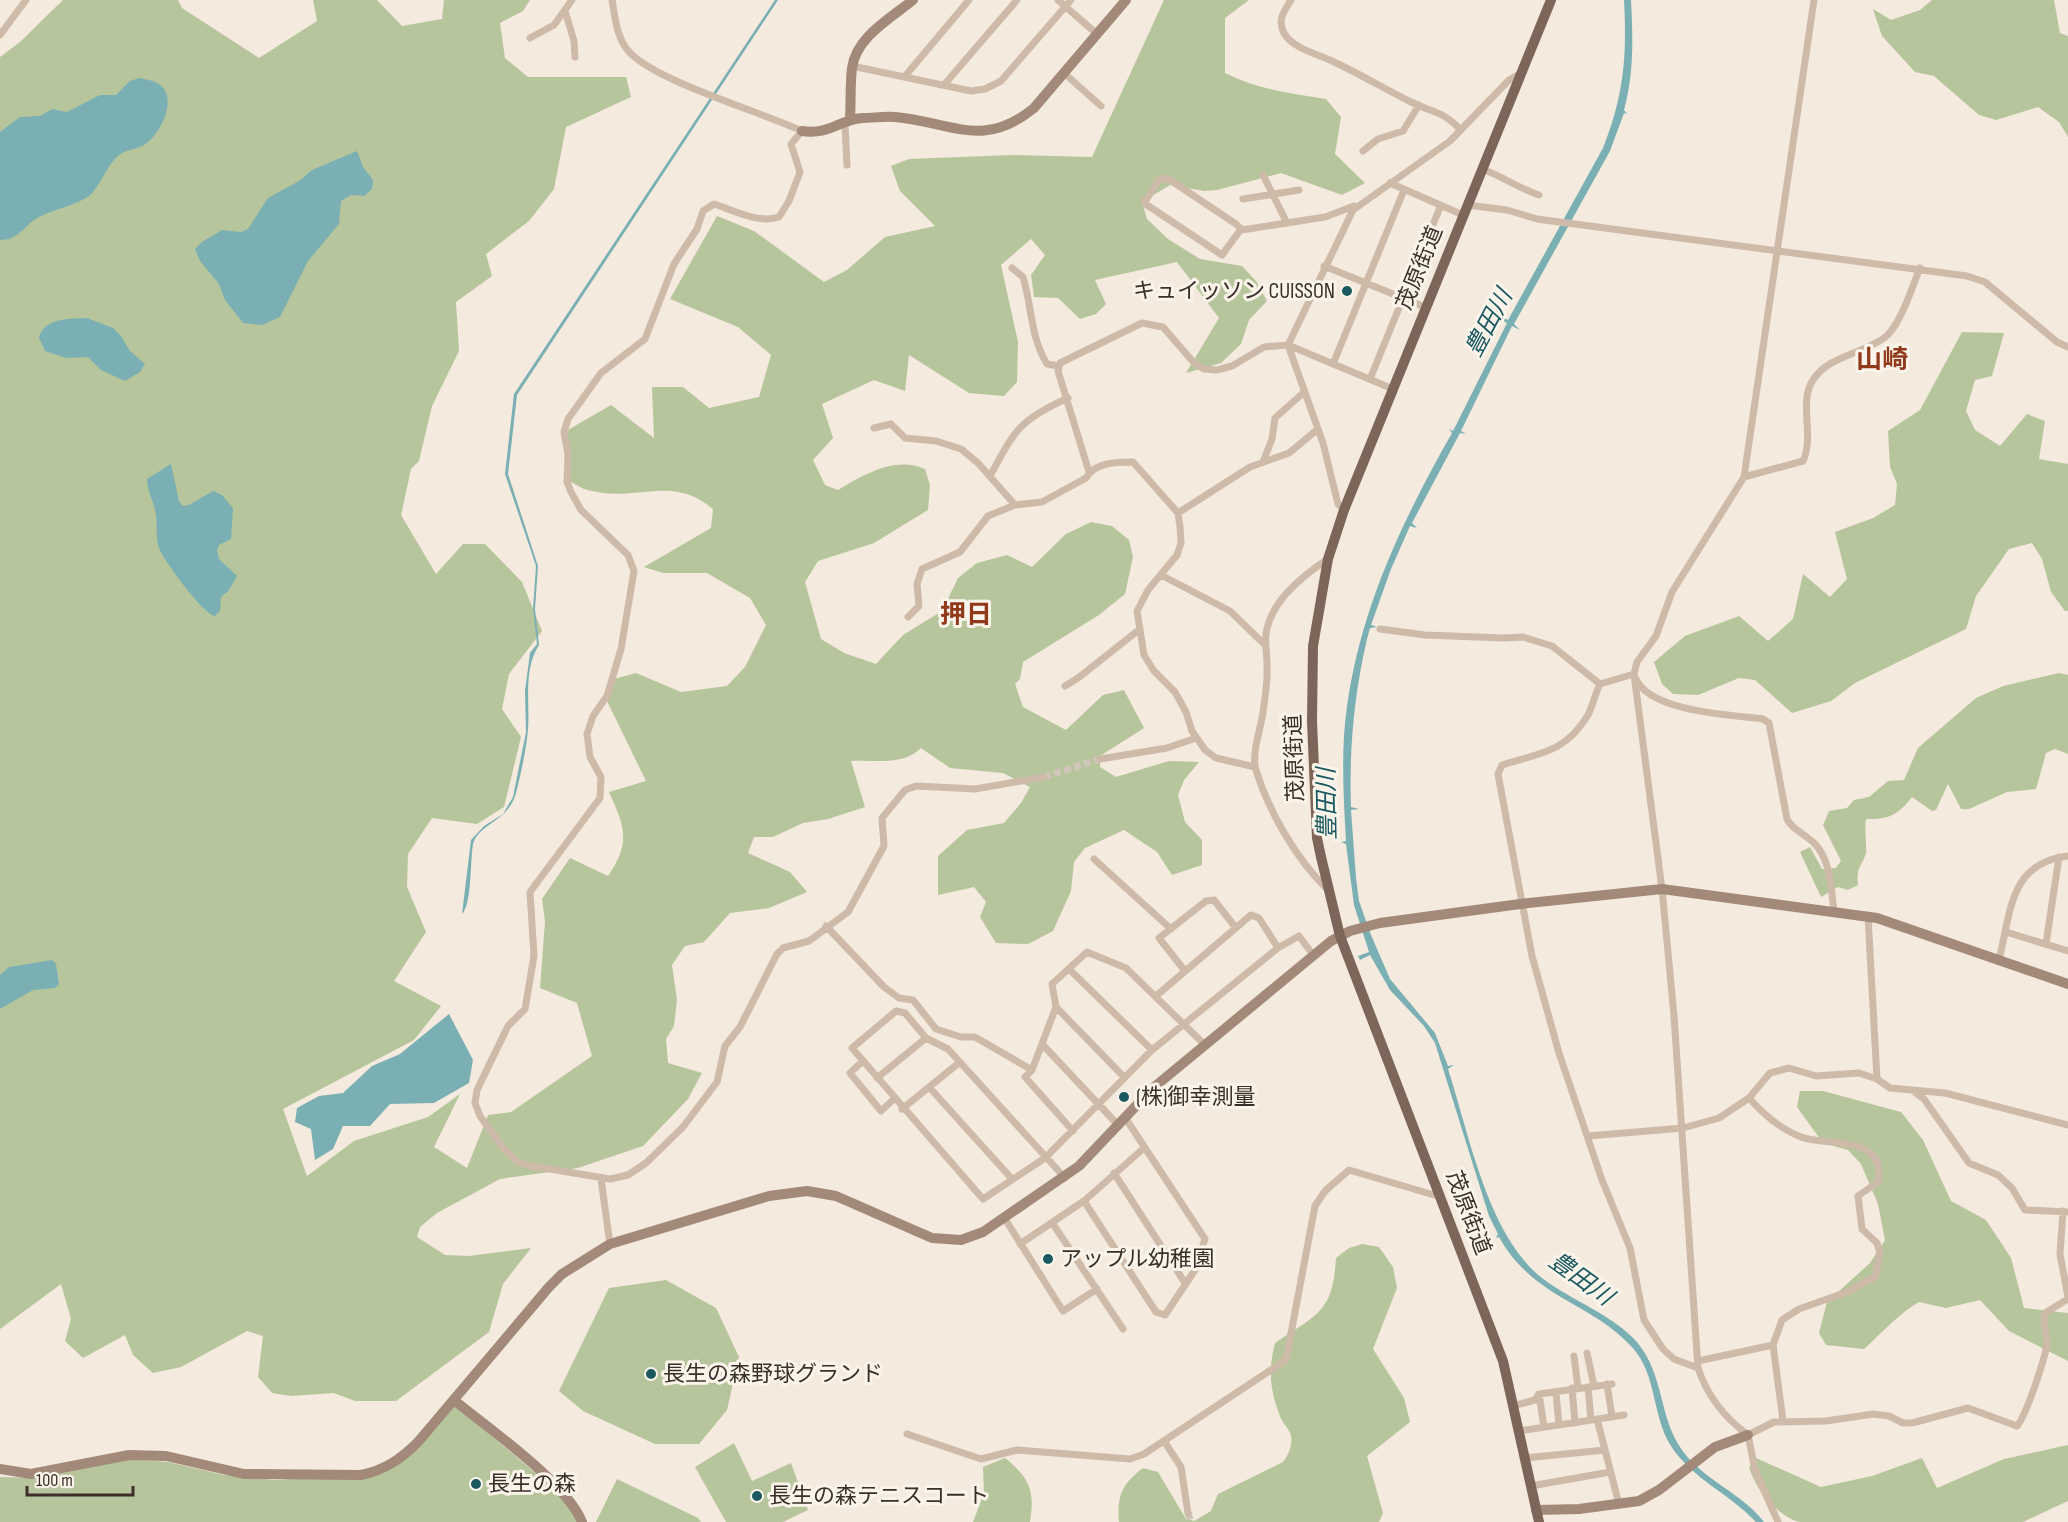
<svg xmlns="http://www.w3.org/2000/svg" width="2068" height="1522" font-family="'Sofia Sans Condensed','Noto Sans JP',sans-serif">
<rect width="100%" height="100%" fill="#f4eadd"/>
<path fill="#b6c59c" d="M63 0H178L182 8 259 58 317 21 313 0H377L402 26 442 19 444 0H530L523 11 500 23 505 58 528 77H626L631 97 566 127 554 189 529 221 486 254 492 276 456 302 459 351 432 406 419 461 411 469 401 515 436 574 463 544H485L522 582 542 631 509 674 502 709 521 737 504 807 477 824 432 818 408 854 407 887 426 932 394 981 441 1006 414 1040 283 1109 307 1176 354 1141 428 1117 460 1094 434 1147 467 1168 488 1115 511 1112 592 1056 577 1003 540 988 545 922 542 899 570 858 608 876C631 843 625 827 609 792L646 781 607 701 614 679 636 673 681 692 727 686 745 667 766 625 750 598 707 573H663L644 567 711 528 713 509C672 474 639 502 592 491 584 490 575 484 567 480L565 457 568 430 611 405 654 438 652 387H683L709 408 759 397 771 355 738 327 670 299 717 216 754 231 824 282 847 270 885 237 935 226 900 191 891 166 909 159 1011 155 1092 157 1164 0H1249L1225 18V73C1257 89 1291 94 1326 99L1341 117 1335 154 1365 183 1342 195 1281 173 1217 190 1204 191 1170 185 1142 202 1147 219 1168 239 1200 259 1242 266 1256 281 1267 301 1249 320 1241 344 1221 363 1186 373 1219 318 1177 262 1095 280 1106 304 1096 314 1080 319 1058 298 1034 297 1031 275 1045 255 1031 239 1001 265 1018 342 1017 382 1004 396 969 393 909 355 905 391 874 380 822 404 833 438 813 460 825 485 838 490C865 474 895 456 925 469L930 485 928 510 874 543 818 561 805 582 821 639 844 653 876 664 903 635 942 611 958 578 977 563 1007 555 1032 567 1066 534 1091 522 1112 526 1129 540 1133 557 1125 594 1099 615 1023 662 1020 679 1015 684 1023 707 1066 730 1103 695 1124 690 1144 728 1100 756V767L1116 777 1169 761 1199 762 1184 780 1178 795 1185 822 1202 840V865L1172 875 1157 852 1124 830 1085 848 1074 862 1071 891 1053 931 1028 944 996 943 980 917 986 902 974 887 938 895V856L967 830 1004 823 1021 803 1030 787 1003 773 950 768 921 748C902 767 874 759 851 761L865 807 828 819 803 823 773 837H754L748 853 790 872 807 892 769 908 730 913 704 942 685 946 672 965 677 1000 674 1026 666 1039 668 1063 702 1073 688 1099 643 1146 578 1168 500 1179 437 1213 420 1227 417 1237 445 1255 469 1256 531 1248 503 1284 489 1332 396 1401H355L334 1393 291 1396 272 1393 258 1377 263 1336 247 1331 181 1367 153 1373 133 1355 125 1335 83 1358 65 1341 71 1319 61 1284 0 1329V57L20 42Z
M1932 0H2054L2060 33 2068 36V137L2059 122 2038 107 1996 120 1979 115 1934 76 1915 72 1882 36 1873 9 1891 20 1920 10Z
M1962 332 2004 333 1992 376 1975 380 1966 411 1975 430 2000 446 2027 414 2045 421 2039 459 2068 464V611H2065L2051 592 2042 559 2032 543 2009 549 1976 596 1966 629 1855 683 1831 701 1792 713 1755 680 1739 678 1698 695 1673 694 1662 684 1654 662 1685 636 1739 616 1768 641 1793 619 1803 574 1830 597 1847 579 1835 532 1873 518 1895 505 1897 484 1890 467 1888 431 1920 410Z
M2059 673 2068 675V754L2055 749 2046 753 2036 789 2007 792 1969 809H1961L1948 784 1936 810 1932 811 1912 797C1898 815 1888 820 1866 819 1864 831 1867 847 1866 853 1861 868 1856 867 1858 885L1848 890 1838 887 1821 897 1800 852 1810 847 1822 869 1836 868 1841 861 1823 825 1829 811 1847 808 1854 800 1869 797 1888 781 1904 780 1918 748 1976 698 2003 686Z
M1800 1091H1823L1901 1112 1923 1140 1951 1201 1986 1220 2011 1258 2024 1308 2068 1313V1361L2009 1331 1980 1300 1946 1308 1919 1302C1898 1314 1882 1333 1864 1349L1826 1345 1819 1333 1827 1302 1870 1263 1885 1240 1878 1204 1861 1164 1848 1150 1823 1143 1797 1107Z
M1362 1244 1379 1247 1393 1267 1397 1288 1373 1349 1404 1398 1410 1422 1367 1456 1383 1513 1379 1522H1119C1117 1495 1122 1484 1143 1468L1158 1472 1186 1519 1194 1521 1211 1511 1218 1494 1283 1462C1288 1456 1293 1445 1291 1436 1290 1429 1282 1423 1280 1416 1270 1391 1268 1369 1275 1343 1317 1314 1333 1313 1336 1258L1349 1248Z
M666 1280 716 1308 739 1357 727 1410 699 1444H655L583 1411 559 1391 609 1288Z
M455 1405 558 1492 578 1522H0V1477L39 1478 130 1459 168 1462 224 1475 274 1480 373 1475Z
M734 1443 752 1481 791 1463 808 1510 783 1522H726L695 1467Z
M2068 1445V1501L2023 1522H1799C1775 1514 1756 1490 1749 1467L1756 1458 1821 1487 1872 1476 1922 1458 1937 1488 2004 1459Z
M1005 1458C1030 1478 1035 1491 1030 1522H973L984 1493 983 1467Z
M617 1479 698 1518 701 1522H596Z"/>
<path fill="#7ab0b4" d="M775 0H778L517 395 508 474 538 566 535 609 539 645C523 669 530 703 528 730 526 751 521 773 516 793 509 821 478 824 473 844 470 861 472 904 462 914L471 840 484 826 503 814 513 797 526 732 525 691 530 653 537 644 533 608 536 566 505 474 514 394Z
M1624 0H1631C1633 38 1634 73 1624 110L1627 114 1624 113 1610 151 1514 324 1520 330 1512 326 1461 431 1466 434 1460 433 1412 523 1417 528 1410 526 1391 569 1371 625 1377 627 1370 628 1367 639C1354 695 1349 750 1351 807L1359 809 1351 810 1356 878 1359 901 1371 935 1390 979 1435 1033 1448 1066 1454 1065 1448 1069C1469 1134 1488 1236 1542 1278 1572 1301 1612 1314 1637 1342 1665 1376 1658 1416 1682 1450 1703 1480 1742 1493 1764 1522H1756C1730 1494 1692 1479 1671 1446 1651 1414 1658 1375 1631 1346 1589 1301 1534 1299 1499 1237L1496 1238 1498 1234 1489 1216 1435 1043 1424 1026 1390 990 1370 955 1360 960 1358 956 1369 952 1354 905 1346 844 1341 842 1346 841C1344 806 1342 771 1344 736 1352 626 1398 528 1452 433L1449 429 1453 431 1507 323 1500 319 1501 317 1508 320 1603 148C1624 95 1627 56 1624 0Z
M139 78C148 80 159 81 164 89 175 105 159 136 144 145 136 150 127 149 119 155 106 166 100 187 89 196 73 207 51 209 34 220 22 229 17 240 0 240V132L20 117 40 116 52 109 67 112 100 95H116L130 81Z
M357 151 363 167 373 180 372 189 364 196 351 195 341 201 339 224 308 261 280 317 262 325 243 323 225 300 219 284 200 261 195 249 202 242 222 230 241 232 248 229 268 198 299 181 312 170Z
M87 318 113 328 121 336 130 351 145 364 140 372 125 381 101 370 88 357 66 358 45 351 39 338C44 317 70 319 87 318Z
M171 464 179 501 183 506 189 505 213 491 222 495 233 508 231 539 219 545 217 550 219 559 237 576 229 590 221 597 220 611 215 616C204 615 164 561 159 548 155 536 158 522 155 510 152 497 148 493 147 479Z
M52 960 56 964 59 984 55 988 33 990 0 1009V975L9 967Z
M449 1014 473 1060 469 1083 434 1103 390 1104 370 1126H343L333 1149 315 1160 311 1129 295 1122 297 1108 319 1096 343 1093 372 1066 400 1054Z"/>
<g fill="none" stroke-linecap="round" stroke-linejoin="round">
<path stroke="#cfc5b9" stroke-width="7" stroke-dasharray="7 3.5" stroke-linecap="butt" d="M1044 777 1100 759
M1188 1513 1191 1522"/>
<path stroke="#cebaa8" stroke-width="7" d="M612 0C615 16 616 34 626 48 647 79 762 112 802 131L791 144 800 172 789 201 779 217C758 224 733 210 714 204L703 211 697 229 674 264 645 339 601 373 568 419 564 432 568 455 567 482 571 492 581 510 628 555 634 571 621 649 607 696 593 716 587 734 590 757 601 777 600 798 530 892 534 956 525 1009 508 1026 477 1090 475 1103 480 1116 504 1149 518 1162 531 1166 610 1179 628 1175 646 1163 683 1127 717 1082 725 1046 740 1027 777 954 783 948 809 941 848 912 884 846 882 818 905 790 916 786 975 789 1044 777
M1058 0 1097 34
M1291 0C1284 11 1277 20 1284 33 1292 48 1317 54 1332 61 1358 73 1383 88 1409 101 1432 113 1440 109 1460 129
M565 11 574 41 575 57
M0 35 26 0
M530 38 554 25 572 0
M852 66 971 91 985 89 1001 81 1071 0
M1064 73 1101 106
M906 75 969 0
M944 85 1017 0
M845 125 847 165
M1363 151 1378 139 1403 131 1419 105
M1482 169C1502 176 1518 188 1539 195
M1263 175 1287 223
M1390 183 1463 215
M1243 199 1299 190
M1467 205 1507 210 1537 219 1967 276 1985 282 2057 342 2068 347
M1241 229 1222 255 1144 203 1159 180 1167 178 1236 224 1242 230 1325 217 1354 206
M1324 266 1425 307
M1012 268 1023 277C1032 306 1030 336 1047 364L1059 366
M1333 364 1404 190
M1370 379 1441 205
M874 428 891 424 905 438 936 441 961 449 978 463 1015 505
M1263 462 1272 439 1275 418 1303 393
M1089 472 1058 371 1060 363 1142 323 1163 327 1195 364 1204 369 1217 370 1232 366 1264 347 1288 345 1393 389
M990 476C1015 430 1019 420 1068 398
M1744 477 1803 461C1815 436 1798 402 1813 380 1828 356 1862 354 1884 338 1900 327 1912 287 1920 268
M1344 510 1338 504 1323 443 1288 345 1353 210 1450 141 1509 80 1521 73
M1178 513 1250 467 1289 453 1318 429
M1328 559C1302 576 1270 602 1266 634 1265 645 1267 655 1267 666 1268 681 1265 697 1263 712 1261 729 1251 753 1256 770 1269 812 1296 859 1328 890
M1161 575 1230 611 1265 645
M908 617 919 606 917 584 922 569 960 552 988 516 1015 505 1042 502 1086 478C1095 462 1117 462 1133 462L1178 513 1180 527 1181 543 1177 555 1148 590 1137 611 1144 655 1154 671 1175 692 1186 712 1192 731 1205 750 1216 758 1255 767
M1380 629 1425 635 1503 638 1523 637 1552 646 1600 684
M1634 674 1600 684C1595 694 1593 705 1588 715 1565 753 1540 753 1502 765L1498 774 1532 956 1559 1053 1602 1180 1630 1248 1644 1320 1663 1349 1674 1359 1698 1368
M1636 679C1651 712 1731 715 1763 719L1769 723 1787 819C1792 830 1807 835 1815 844 1831 861 1831 889 1834 911
M1065 686 1078 678 1140 629
M1100 759 1167 748 1196 738
M1094 859 1171 929
M1868 916 1877 1079
M826 926 884 987 899 998 913 1000 936 1029 961 1037H975L1032 1070
M2006 932 2068 951
M2046 944 2059 857
M1999 960C2011 912 2009 863 2068 856
M1069 969 1152 1050
M1185 971 1159 938 1206 901 1214 900 1236 928
M1156 996 1251 915 1259 918 1278 948
M1056 1007 1032 1070 1025 1077 1073 1131
M1042 1044 1119 1126
M863 1061 850 1073 881 1111 894 1099
M1124 1077 1056 1007 1052 984 1087 952 1126 968 1205 1045
M877 1078 926 1038
M929 1087 1012 1179
M1912 1090 1924 1099 1969 1163 1998 1175 2012 1188 2025 1210 2068 1212
M1749 1098C1764 1115 1780 1129 1801 1137 1829 1147 1887 1134 1878 1182L1858 1196 1862 1229 1877 1243 1880 1253 1875 1277 1847 1292 1799 1309 1782 1320 1773 1345 1783 1421
M902 1109 960 1062
M1588 1136 1683 1128 1719 1118 1749 1098 1770 1073 1789 1068 1816 1076 1859 1073 1877 1079 1890 1088 1945 1093 2068 1125
M1114 1173 1185 1283
M1065 1178 948 1049 926 1038 905 1013 896 1011 852 1048 983 1199 1045 1158 1152 1050 1278 948 1299 936 1314 956
M601 1179 610 1244
M1084 1201 1156 1312 1165 1315 1195 1270 1205 1239 1126 1119
M2063 1211 2060 1254 2068 1297
M1005 1219 1063 1311 1097 1289
M1053 1224 1123 1329
M1020 1244 1084 1201 1144 1148
M1587 1353 1594 1386
M1574 1356 1578 1388
M1698 1361 1773 1345
M1607 1384 1612 1417
M1588 1387 1591 1420
M1572 1388 1575 1423
M1556 1393 1559 1425
M1539 1394 1544 1427
M1513 1406 1535 1400 1539 1394 1612 1384
M1597 1419 1619 1504
M1519 1431 1624 1415
M907 1434 981 1459 1017 1450 1130 1459 1144 1454 1286 1360 1315 1206 1325 1191 1349 1170 1441 1197
M1748 1435 1774 1422 1826 1421 1873 1414 1889 1416 1903 1423H1912L1968 1408 2017 1426C2026 1416 2047 1354 2047 1341 2046 1330 2042 1324 2045 1313L2068 1299
M1164 1441 1181 1467 1188 1513
M1525 1458 1605 1450
M1531 1486 1610 1472
M1778 1522 1755 1470 1748 1435C1725 1418 1707 1395 1698 1368L1674 1016 1662 889 1634 674 1637 662 1656 636 1672 592 1744 477 1814 0"/>
<path stroke="#a28979" stroke-width="10" d="M850 119C851 102 850 84 852 68 856 37 891 18 913 0
M802 131C831 135 840 119 863 118 873 118 885 116 895 117 951 122 983 150 1034 108L1126 0
M454 1400C489 1429 566 1482 582 1522
M0 1469 31 1474 129 1455 166 1456 244 1474 361 1475C385 1470 401 1459 418 1442L549 1287 562 1274 610 1244 769 1196 807 1191 836 1196 932 1238 961 1240 983 1232 1079 1166 1153 1088 1331 941 1350 931 1380 923 1520 904 1662 889 1877 918 2068 984
M1536 1510 1579 1509 1639 1501 1659 1490 1715 1447 1748 1435"/>
<path stroke="#7d6659" stroke-width="10" d="M1539 1522 1503 1361 1340 936 1321 857 1317 838 1312 721 1313 646 1328 559 1344 510 1551 0"/>
</g>
<g fill="#1a5960" stroke="#fbf4ea" stroke-width="2">
<circle cx="1347" cy="291" r="6"/>
<circle cx="1124" cy="1097" r="6"/>
<circle cx="1048" cy="1259" r="6"/>
<circle cx="651" cy="1374" r="6"/>
<circle cx="476" cy="1484" r="6"/>
<circle cx="757" cy="1496" r="6"/>
</g>
<g text-anchor="middle" dominant-baseline="central" stroke-width="6" stroke-linejoin="round" paint-order="stroke">
<g font-size="22" fill="#3a2f29" stroke="#fbf4ea">
<text transform="translate(1420 268) rotate(-68)">茂原街道</text>
<text transform="translate(1295 758) rotate(-92)">茂原街道</text>
<text transform="translate(1468 1213) rotate(69)">茂原街道</text>
</g>
<g font-size="22" fill="#3a2f29" stroke="#fbf4ea" text-anchor="start">
<text x="1335" y="291" text-anchor="end">キュイッソン CUISSON</text>
<text x="1136" y="1097">(株)御幸測量</text>
<text x="1060" y="1259">アップル幼稚園</text>
<text x="663" y="1374">長生の森野球グランド</text>
<text x="488" y="1484">長生の森</text>
<text x="769" y="1496">長生の森テニスコート</text>
</g>
<g font-size="24" font-style="italic" fill="#1a5960" stroke="#fbf4ea">
<text transform="translate(1489 323) rotate(-62)">豊田川</text>
<text transform="translate(1327 804) rotate(-91)">豊田川</text>
<text transform="translate(1581 1279) rotate(36)">豊田川</text>
</g>
<g font-size="26" font-weight="bold" fill="#90391b" stroke="#fbf4ea">
<text x="1882" y="360">山崎</text>
<text x="966" y="615">押日</text>
</g>
</g>
<path d="M27 1486v9h106v-9" fill="none" stroke="#3a2f29" stroke-width="3"/>
<text x="36" y="1486" font-size="18" fill="#3a2f29" stroke="#fbf4ea" stroke-width="4.5" paint-order="stroke">100 m</text>
</svg>
